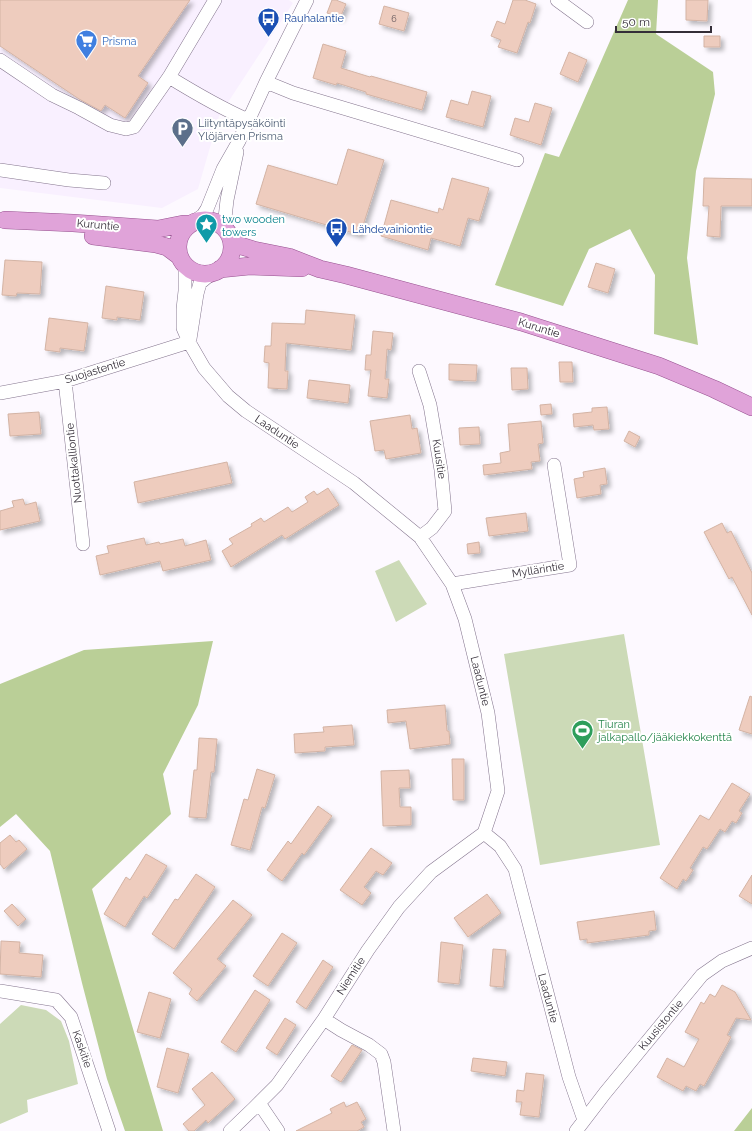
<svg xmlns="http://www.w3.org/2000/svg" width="752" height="1131" font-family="Raleway,sans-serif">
<defs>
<filter id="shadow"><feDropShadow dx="3.5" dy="3.5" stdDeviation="2" flood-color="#0004"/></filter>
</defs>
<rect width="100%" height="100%" fill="#fdf9ff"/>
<path fill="#f9f0ff" d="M0 0H289L293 3 219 116 198 189 162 208 0 188Z"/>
<path fill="#ccdab7" d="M399 560 427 604 396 622 375 571Z
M624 634 660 845 540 865 504 654Z
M21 1005 46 1010 61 1021 69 1041 78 1084 27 1100 28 1112 0 1124V1024Z"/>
<path fill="#bacf97" d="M628 0H658L656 34 713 72 715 94 696 171 687 258 698 345 654 334 655 275 630 229 589 249 563 306 495 285 545 153 559 157Z
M213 641 198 705 163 774 171 814 92 889 163 1131H125L107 1079 82 983 50 851 16 814 0 827V684L84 650Z
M752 1108V1131H734Z"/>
<path fill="#eeccbe" stroke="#d3b3a4" filter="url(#shadow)" d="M0 0H190L138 76 148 83 125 118 105 105 101 111 79 99 0 46Z
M332 0H336L346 4 340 18 327 13Z
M513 0H525L536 4 530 23 528 22 517 53 498 47 501 40 491 36 497 21 505 24Z
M686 0H708L707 21 686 20Z
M384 6 409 13 404 31 379 24Z
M704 36H720V47H704Z
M323 44 346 51 341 68 370 77 371 76 427 92 422 110 366 94V92L337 83 336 85 313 78Z
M569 52 587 60 578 82 560 74Z
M472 91 491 96 483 127 446 117 451 100 468 105Z
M535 103 552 108 541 145 510 135 515 118 529 122Z
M348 149 384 160 360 235 256 204 268 165 337 185Z
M452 178 489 188 479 221 468 218 460 246 431 238 428 250 381 236 391 200 438 213 439 208 443 210Z
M704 178 752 179V206H721L720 237 707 236 709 206H703Z
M5 260 42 262 40 294 17 293 16 296 2 295Z
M596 263 615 269 608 293 588 287Z
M106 286 144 292 140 320 117 317V320L102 318Z
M306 310 355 315 351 350 286 343 285 371H288L287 389 268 388 269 363 264 362 265 346H271L272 323 305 324Z
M49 318 88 323 84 351 60 348V352L45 350Z
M373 331 393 333 391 350 387 349 385 379H389L387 398 368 396 371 370H365L366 355H371Z
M559 362H572L573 382H560Z
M449 364 477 365 476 381 449 380Z
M511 368H527L528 389 512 390Z
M309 380 350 385 348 403 307 398Z
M551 404 552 414 541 415 540 405Z
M607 407 609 429 594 430 593 425 574 427 573 414 592 412V408Z
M39 412 41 434 10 436 8 414Z
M410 415 412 429 417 428 421 453 386 459 384 450 375 451 370 421Z
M541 421 543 443 538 444 540 461 531 462 532 469 484 475 483 465 501 463 500 453 510 451 508 424Z
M479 427 480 444 460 445 459 428Z
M629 431 640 437 635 447 624 441Z
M227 462 232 483 138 503 134 482Z
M605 468 607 484 600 485 601 494 577 498 574 479 584 477 583 472Z
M328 488 339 505 285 539 282 535 231 567 222 551 233 544 229 539 252 526 251 524 261 518 264 522 288 507 292 512 308 502 305 497 314 491 317 495Z
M23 499 25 505 36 502 40 521 0 530V511L14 507 12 501Z
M526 513 528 531 489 536 486 518Z
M722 523 727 533 731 531 752 573V615L732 577 729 579 704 532Z
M144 538 146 545 159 542 160 544 183 539 185 546 206 540 211 560 163 571 160 561 100 575 96 556 109 553 107 546Z
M479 542 480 553 468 554 467 544Z
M750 696 752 697V734L739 730Z
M445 705 447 731H449L450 744 410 749 406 721 388 723 387 710Z
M352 725 354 745 325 747V751L295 753 294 734 324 732 323 727Z
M199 738 217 739 214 772H211L206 818 189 817 194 770H197Z
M452 759H464V800H453Z
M257 769 275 775 265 808 262 807 250 850 231 845 244 799 248 800Z
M409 770 410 788H399L400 807H411V825L383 826 381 771Z
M732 783 750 794 739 811 742 813 736 823 732 821 725 832 720 829 707 849 703 847 690 868 693 870 686 881 683 879 677 889 660 878 700 815 709 820Z
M318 806 332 816 304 855 302 853 282 881 267 870 288 841 291 844Z
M10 835 16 842 19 840 27 849 4 869 0 864V843Z
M371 848 392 863 383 875 376 871 364 887 371 893 362 905 340 890Z
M146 854 167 866 147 898 144 896 125 927 104 914 126 877 130 880Z
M196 874 215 887 174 949 152 934 175 899 178 900Z
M752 875V904L739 896Z
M487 894 501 913 468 937 454 918Z
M233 900 252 915 217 959 226 966 197 1001 189 994 192 989 173 973Z
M12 904 26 919 18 926 4 911Z
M654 911 656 930 649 931V935L587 943V939L580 940 577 922Z
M282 933 297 943 268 986 253 976Z
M1 941 20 942 19 953 43 955 41 977 0 974Z
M441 942 463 945 459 984 438 982Z
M493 949 506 950 503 987 490 986Z
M323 960 333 967 306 1009 296 1002Z
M722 985 735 992 751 1020 736 1018 727 1035 731 1037 704 1086 700 1084 696 1091 686 1086 683 1091 657 1077 667 1058 684 1067 699 1039 685 1032 701 1002 704 1004 710 994 715 997Z
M255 990 270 1000 236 1052 221 1042Z
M149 992 171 999 160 1038 137 1032Z
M285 1018 296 1025 277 1055 266 1048Z
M352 1045 362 1050 341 1082 331 1076Z
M167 1048 189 1054 178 1093 157 1087Z
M473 1058 507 1062 505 1076 471 1071Z
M212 1072 235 1099 208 1123 206 1120 194 1131H189L183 1124 205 1105 192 1089Z
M526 1073 544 1075 539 1117 520 1115 522 1102H516L517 1090 524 1091Z
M344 1102 346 1107 357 1102 366 1119 361 1122 364 1127 357 1131H296L332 1113 330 1109Z"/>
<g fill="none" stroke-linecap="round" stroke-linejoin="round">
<defs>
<path id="minor" d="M557 0 587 22
M0 60 52 95 79 108 110 125 126 129 134 127 169 77 215 0
M169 77C195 93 221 108 248 120
M266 82 293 93 517 160
M0 170 69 180 104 183
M195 221 203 215 207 209 223 169 239 141 266 82 307 0
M224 227 227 200 237 152
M185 266V291L183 309V328L189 342 204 368 228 396 246 411 354 483 420 537 452 584 465 619 488 713 498 791 484 833 500 846 515 869 569 1077 584 1120
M190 339 197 294 200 283 212 273
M419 371 430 405 441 470 445 511 432 528 420 537
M65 381 83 544
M0 393 65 381 189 342
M452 584 570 565 554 465
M0 991 56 1000 71 1017 109 1131
M324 1019 341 1030 369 1045 381 1054 384 1062 394 1131
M259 1103 278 1131
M230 1131 254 1108 277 1085 324 1019 368 950 399 907 431 872 484 833
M576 1131 605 1093 702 975 722 961 752 948"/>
<path id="major" d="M178 247a27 27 0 1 1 54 0a27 27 0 1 1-54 0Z
M5 220 73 223 158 229 183 224H190
M93 236 156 244 167 247 179 256
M232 243 254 250 289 257 320 269 346 275 521 322 659 366 714 389 752 407
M220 269 250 266 302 268"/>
</defs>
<use href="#minor" stroke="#84758e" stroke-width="14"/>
<use href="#major" stroke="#975290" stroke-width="18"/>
<use href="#minor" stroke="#fff" stroke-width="13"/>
<use href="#major" stroke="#e0a3d9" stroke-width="17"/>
</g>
<defs>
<symbol id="bus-pin" viewBox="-11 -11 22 30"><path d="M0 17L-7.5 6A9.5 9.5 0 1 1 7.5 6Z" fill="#1a4fb4" stroke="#fff"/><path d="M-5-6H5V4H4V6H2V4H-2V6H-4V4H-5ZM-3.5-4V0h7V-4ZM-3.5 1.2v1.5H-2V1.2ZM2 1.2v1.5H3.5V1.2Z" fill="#fff"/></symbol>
<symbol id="supermarket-pin" viewBox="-11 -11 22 30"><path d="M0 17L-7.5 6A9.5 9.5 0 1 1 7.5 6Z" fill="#3f7fe0" stroke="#fff"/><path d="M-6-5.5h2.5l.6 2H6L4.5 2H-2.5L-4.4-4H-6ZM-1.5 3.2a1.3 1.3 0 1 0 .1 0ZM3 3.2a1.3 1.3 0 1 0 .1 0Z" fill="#fff"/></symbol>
<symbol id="parking-pin" viewBox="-11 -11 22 30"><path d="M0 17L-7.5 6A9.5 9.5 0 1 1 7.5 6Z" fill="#5c6f8a" stroke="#fff"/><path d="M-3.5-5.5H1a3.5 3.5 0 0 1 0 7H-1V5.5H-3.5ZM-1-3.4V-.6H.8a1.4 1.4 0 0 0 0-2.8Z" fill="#fff"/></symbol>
<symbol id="sight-pin" viewBox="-11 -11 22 30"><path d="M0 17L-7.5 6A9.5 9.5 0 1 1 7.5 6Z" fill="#0f9aa8" stroke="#fff"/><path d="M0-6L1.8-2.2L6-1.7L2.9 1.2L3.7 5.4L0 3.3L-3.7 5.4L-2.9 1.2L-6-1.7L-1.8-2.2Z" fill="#fff"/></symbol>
<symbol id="stadium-pin" viewBox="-11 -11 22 30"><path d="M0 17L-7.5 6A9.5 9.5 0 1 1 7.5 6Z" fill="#2e9e5b" stroke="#fff"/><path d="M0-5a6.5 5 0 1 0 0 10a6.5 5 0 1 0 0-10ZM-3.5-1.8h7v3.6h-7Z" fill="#fff"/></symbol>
</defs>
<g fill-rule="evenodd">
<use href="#bus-pin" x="256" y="6" width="25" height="34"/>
<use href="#supermarket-pin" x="74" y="28" width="25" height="34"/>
<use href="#parking-pin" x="170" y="116" width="25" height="34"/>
<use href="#sight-pin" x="194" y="212" width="25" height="34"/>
<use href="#bus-pin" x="324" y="216" width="25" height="34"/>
<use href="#stadium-pin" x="570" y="718" width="25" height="34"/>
</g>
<g text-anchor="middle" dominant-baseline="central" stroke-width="4" stroke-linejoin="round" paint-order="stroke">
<g font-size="9" fill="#62565a">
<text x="394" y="19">6</text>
</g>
<g font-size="11" fill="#164399" stroke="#fff" text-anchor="start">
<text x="284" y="18">Rauhalantie</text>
<text x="352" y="229">Lähdevainiontie</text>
</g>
<g font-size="11" fill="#366cbe" stroke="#fff" text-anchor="start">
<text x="102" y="41">Prisma</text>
</g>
<g font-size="11" fill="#4e5e75" stroke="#fff" text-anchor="start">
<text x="198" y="123">Liityntäpysäköinti<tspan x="198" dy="13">Ylöjärven Prisma</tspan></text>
</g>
<g font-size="11" fill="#0d838f" stroke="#fff" text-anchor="start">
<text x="222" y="219">two wooden<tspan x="222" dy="13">towers</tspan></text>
</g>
<g font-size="11" fill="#342e38" stroke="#fff">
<text transform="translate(98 225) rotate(5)">Kuruntie</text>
<text transform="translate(539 328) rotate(17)">Kuruntie</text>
<text transform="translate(95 371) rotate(-17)">Suojastentie</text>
<text transform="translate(277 432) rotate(34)">Laaduntie</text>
<text transform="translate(439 459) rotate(81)">Kuusitie</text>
<text transform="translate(74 463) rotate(-96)">Nuottakalliontie</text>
<text transform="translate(538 570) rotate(-9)">Myllärintie</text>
<text transform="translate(480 681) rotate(76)">Laaduntie</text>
<text transform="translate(351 976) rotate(-57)">Niemitie</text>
<text transform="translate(548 998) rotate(75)">Laaduntie</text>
<text transform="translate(661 1025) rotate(-50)">Kuusistontie</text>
<text transform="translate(82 1049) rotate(71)">Kaskitie</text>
</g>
<g font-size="11" fill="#27864d" stroke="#fff" text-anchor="start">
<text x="598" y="724">Tiuran<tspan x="598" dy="13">jalkapallo/jääkiekkokenttä</tspan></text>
</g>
</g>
<path d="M616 26v6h95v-6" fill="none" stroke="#342e38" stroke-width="2"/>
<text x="622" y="26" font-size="12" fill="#342e38" stroke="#ffffff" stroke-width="3" paint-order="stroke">50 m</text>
</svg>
